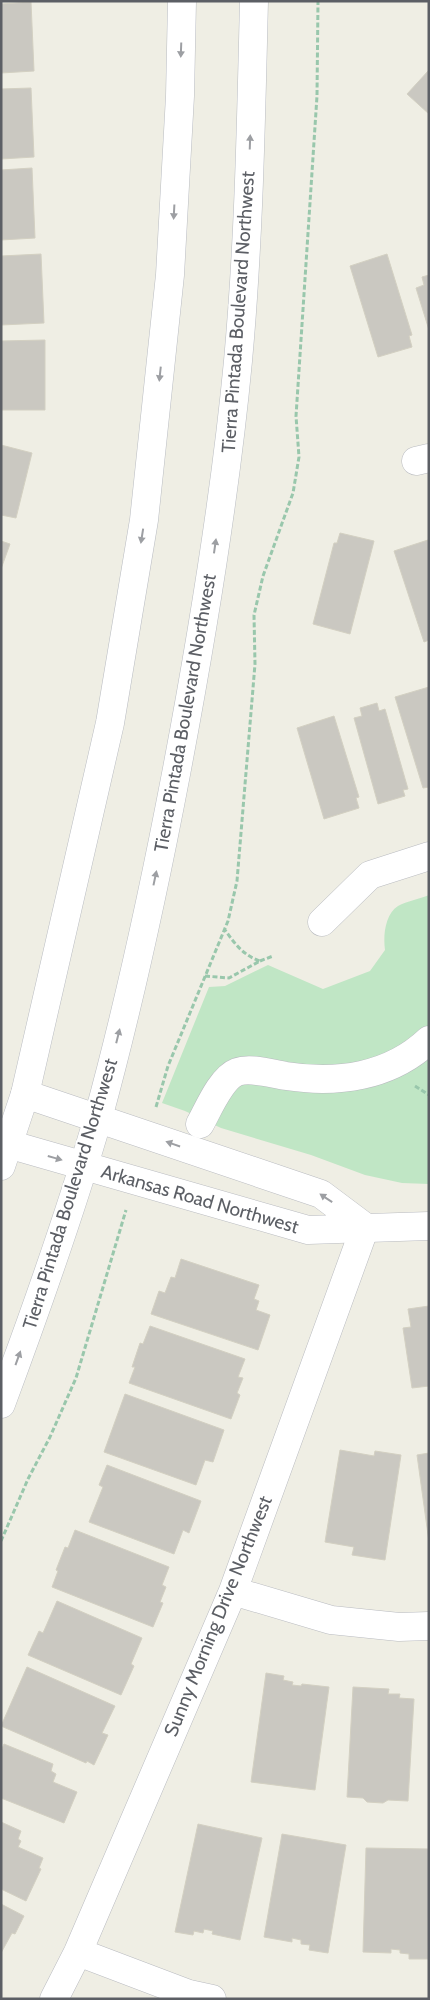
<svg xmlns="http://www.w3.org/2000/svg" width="430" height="2000" font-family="Cabin,sans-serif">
<rect width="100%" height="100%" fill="#efeee4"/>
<path fill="#c0e6c5" d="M429 895V1184L402 1183 365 1175 311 1155 221 1128 185 1111 162 1103 209 987 225 986 268 965 323 989 370 971 385 950C383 936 385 914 398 906 407 901 419 899 429 895Z"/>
<path fill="#cac8c1" stroke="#d3d0c2" d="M31 2 34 71 1 73V4Z
M429 70V114L407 94Z
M31 88 34 157 1 159V89Z
M32 168 35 238 1 240V170Z
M41 254 44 323 1 325V256Z
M387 254 412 335 409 336 412 347 378 357 350 266Z
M429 275V330L416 288 424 285 422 277Z
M45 340V410H1V341Z
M1 445 32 453 16 518 1 515Z
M340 533 374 541 350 634 313 624 334 543H337Z
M428 540 429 640 424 642 394 551Z
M1 541 10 544 1 569Z
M429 687V787L423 788 395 697Z
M377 703 379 711 385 709 408 789 403 790 405 796 378 804 354 718 362 716 360 708Z
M334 716 359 797 356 798 359 808 324 819 297 728Z
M181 1259 259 1285 254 1299 259 1301 256 1310 270 1315 258 1350 151 1314 159 1291 165 1293 171 1277 175 1278Z
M429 1306V1386L412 1388 403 1328 411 1327 408 1309Z
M150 1326 245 1359 238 1377 243 1378 237 1393 240 1395 231 1419 129 1383 135 1367H132L140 1343 143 1344Z
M125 1394 224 1430 213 1462 205 1460 196 1485 104 1452Z
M340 1450 374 1456 375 1451 401 1455 385 1560 352 1555 354 1547 325 1542Z
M429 1453V1542L417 1455Z
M107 1465 201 1501 189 1533 183 1530 174 1554 89 1522 103 1487 99 1485Z
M75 1530 169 1567 162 1585 166 1587 160 1602 163 1603 153 1627 52 1587 58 1571 56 1570 65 1547 68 1548Z
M57 1601 142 1638 131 1664 134 1666 121 1695 28 1655 39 1631 43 1633Z
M27 1667 115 1706 102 1733 108 1735 94 1765 87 1761 86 1763 1 1726Z
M266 1673 284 1676 283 1680 293 1682 292 1685 301 1686 302 1684 329 1687 315 1790 251 1782Z
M353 1687 389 1689 388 1694H400L399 1698 414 1699 408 1801 388 1800 383 1803 367 1802 363 1798 347 1797Z
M4 1744 53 1764 51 1771 56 1774 53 1782 77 1792 64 1823 1 1798V1751Z
M1 1822 21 1831 18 1839 21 1841 18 1847 43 1858 39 1868 41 1869 26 1901 1 1889Z
M198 1824 262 1838 240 1940 212 1934 213 1931 204 1929 203 1933 194 1931 193 1935 175 1932Z
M282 1834 346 1845 328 1953 309 1950 310 1945 301 1944V1940L292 1938V1942L264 1937Z
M366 1848 429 1849 428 1959H409V1954L400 1953V1950L391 1949V1953L363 1952Z
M1 1904 24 1916 15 1934 12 1933 1 1953Z"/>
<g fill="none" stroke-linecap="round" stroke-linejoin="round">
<defs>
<path id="pedestrian" d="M200 1124C208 1110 221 1078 237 1072 251 1067 272 1074 286 1076 337 1084 390 1077 429 1040"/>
<path id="minor" d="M416 461 429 458
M322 922 370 875 429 856
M233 1591 331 1620 399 1627 429 1626
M78 1952 189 1994 212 1999
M54 1999 78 1952 233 1591 365 1227"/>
<path id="tertiary" d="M25 1094 321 1194 365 1227
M8 1144 308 1230 429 1226"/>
<path id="secondary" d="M1 1166 25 1094 110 723 144 520 170 275 180 96 182 1
M1 1404C36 1310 70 1215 98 1118 129 1005 154 889 176 774 202 637 225 499 238 361 249 241 251 121 254 1"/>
</defs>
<use href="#pedestrian" stroke="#b9bbc0" stroke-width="29"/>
<use href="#minor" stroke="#b9bbc0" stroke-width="29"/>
<use href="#tertiary" stroke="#b9bbc0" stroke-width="29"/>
<use href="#secondary" stroke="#b9bcc2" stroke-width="29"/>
<path stroke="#99c7ac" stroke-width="3" stroke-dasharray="5 2.5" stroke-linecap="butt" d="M260 961 273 956
M205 976 229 978 260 961C244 956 234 943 225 930
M415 1086 429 1095
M156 1107 168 1066 228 921 237 881 255 664 254 615 263 576 293 493 299 457 296 416 317 96 318 1
M1 1541 28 1479 50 1437 76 1378 126 1210"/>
<use href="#pedestrian" stroke="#fff" stroke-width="28"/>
<use href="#minor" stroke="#fff" stroke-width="28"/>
<use href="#tertiary" stroke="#fff" stroke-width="28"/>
<use href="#secondary" stroke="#fff" stroke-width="28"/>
</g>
<defs><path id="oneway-solid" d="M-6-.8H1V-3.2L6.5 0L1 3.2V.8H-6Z" transform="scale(1.25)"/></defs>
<g fill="#9d9fa3">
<use href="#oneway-solid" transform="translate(181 50) rotate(92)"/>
<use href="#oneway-solid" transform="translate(250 142) rotate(-88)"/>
<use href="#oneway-solid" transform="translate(174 212) rotate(93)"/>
<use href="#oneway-solid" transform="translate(160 374) rotate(96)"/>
<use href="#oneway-solid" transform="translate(142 536) rotate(99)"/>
<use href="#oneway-solid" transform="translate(215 546) rotate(-82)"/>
<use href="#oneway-solid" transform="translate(155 878) rotate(-78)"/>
<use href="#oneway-solid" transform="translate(118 1036) rotate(-76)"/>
<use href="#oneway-solid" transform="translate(173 1144) rotate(-161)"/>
<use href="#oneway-solid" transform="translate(55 1158) rotate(16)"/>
<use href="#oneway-solid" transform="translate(326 1198) rotate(-146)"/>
<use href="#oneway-solid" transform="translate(18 1358) rotate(-70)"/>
</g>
<g text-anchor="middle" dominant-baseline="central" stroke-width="4" stroke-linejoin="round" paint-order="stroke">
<g font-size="19" fill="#5c5f65" stroke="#fff">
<text transform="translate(238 312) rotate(-86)">Tierra Pintada Boulevard Northwest</text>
<text transform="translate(185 713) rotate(-80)">Tierra Pintada Boulevard Northwest</text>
<text transform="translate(70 1194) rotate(-73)">Tierra Pintada Boulevard Northwest</text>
<text transform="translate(200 1199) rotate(16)">Arkansas Road Northwest</text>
<text transform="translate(218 1616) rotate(-68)">Sunny Morning Drive Northwest</text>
</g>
</g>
<rect width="430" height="2000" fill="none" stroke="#5c5f65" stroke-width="5"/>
</svg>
